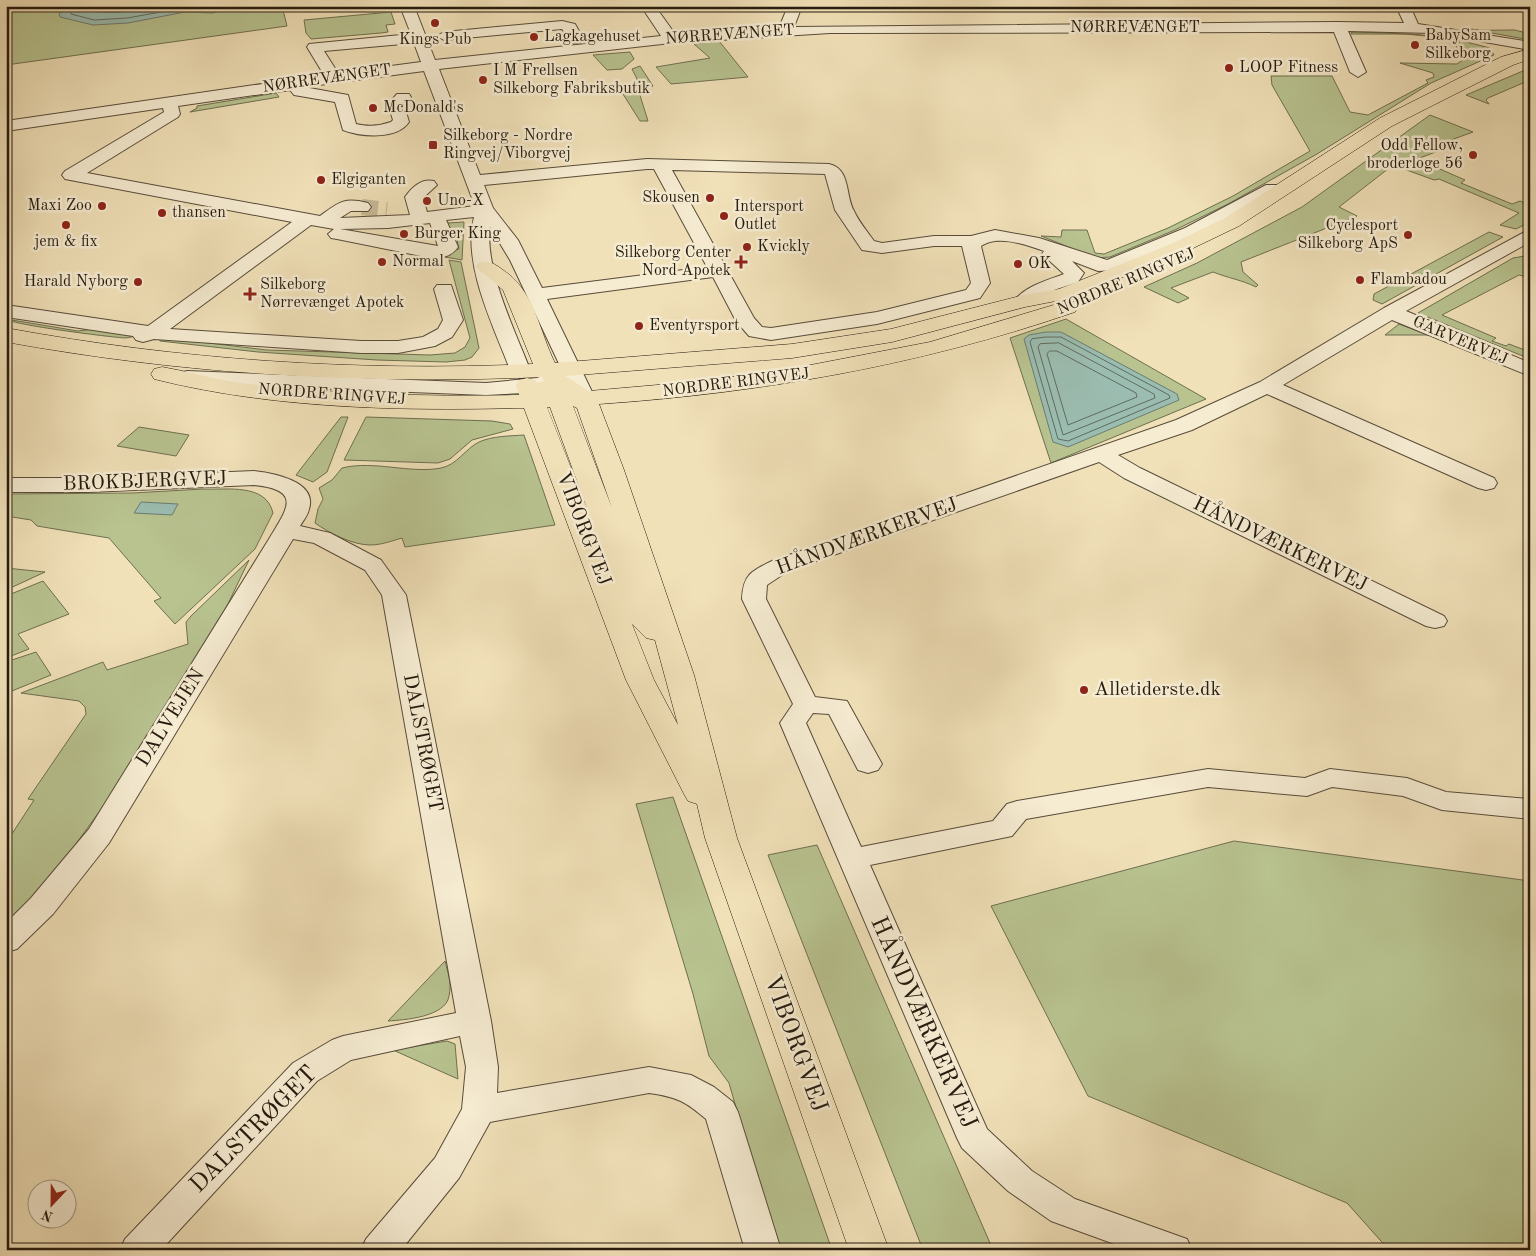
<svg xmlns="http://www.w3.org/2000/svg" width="1536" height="1256" font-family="'Old Standard TT',serif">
<rect width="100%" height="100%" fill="#f1e1b9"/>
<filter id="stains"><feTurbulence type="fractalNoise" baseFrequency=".004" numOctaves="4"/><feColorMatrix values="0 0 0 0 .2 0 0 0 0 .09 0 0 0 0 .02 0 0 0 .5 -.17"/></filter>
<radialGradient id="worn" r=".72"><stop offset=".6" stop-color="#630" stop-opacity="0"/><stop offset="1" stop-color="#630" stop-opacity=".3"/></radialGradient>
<path fill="#b8c390" stroke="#6e6f50" d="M6 6H282L287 26 6 65Z
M391 12 395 24 386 25 388 32 381 33 311 39 306 33 304 20Z
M1470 29C1484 31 1496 30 1510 30 1518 29 1522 34 1530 32V40Z
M1352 32C1400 33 1444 35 1490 48L1494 55 1431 83 1317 154 1228 204 1175 230 1110 257 1096 258 1041 236 1061 237 1062 230H1087L1095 253 1104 254 1168 228 1233 196 1310 151 1272 85 1271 76H1332L1350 112 1368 115 1428 83 1426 80 1434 77 1433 73 1400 63 1457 64 1463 60 1452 38 1412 34H1351Z
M719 41 748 77 671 84 656 67 710 58 694 44Z
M630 52 634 59 622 69 607 70 593 55Z
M640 66 653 86 638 89 648 121H640L618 86 637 84V79L632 69Z
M1530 68V80L1488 98 1486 100 1489 104 1466 95Z
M276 93 279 97 190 112 197 108V106Z
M1430 115 1473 132 1437 145 1441 150 1417 159 1465 180 1461 183 1512 204 1520 201 1530 205V222L1516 229 1500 225 1519 213 1439 179 1434 180 1393 165 1339 207 1357 216 1241 262 1243 272 1258 285 1256 287C1242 280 1228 278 1213 272L1171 288 1189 298 1178 303 1144 287 1197 263 1302 207Z
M464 222 462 260 445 257 443 255 459 249 455 231 448 226V223Z
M1489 232 1503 237 1382 304 1373 300 1374 294Z
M1525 256 1530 257V278L1519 275 1442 315 1496 338 1492 341 1506 346 1509 344 1530 352V359L1418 313 1513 258Z
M449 260 461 262 479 348 472 357 465 360 446 362 377 360 258 352 160 341 158 337 267 350 430 355 455 353 465 347 470 338Z
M6 319 78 331 93 329 140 334C134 336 130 338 125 338 109 337 13 325 6 319Z
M1066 319 1206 399 1051 463 1010 338Z
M1399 324 1428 335H1385Z
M341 417H348L327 472 313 482 296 475Z
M366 417 492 421 510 424 513 429 472 440 450 459 438 463 344 460Z
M139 427 189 435 176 456 117 446Z
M524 435 555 525 405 547 402 538C392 541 381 545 370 545 353 545 329 533 315 523L318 509 323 499 319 488 332 480 342 468C374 460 410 474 441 468 457 465 465 449 479 442 492 436 510 436 524 435Z
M203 489C228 490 266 483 273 513L255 549 175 624 154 601 161 598 109 538 37 526 31 520 6 516V494L132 493Z
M249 560 227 606 110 797 46 885 6 927V843L34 800 28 799 86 714 85 707 79 701 21 693 103 662 107 670 188 644 186 622 191 616Z
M6 568 45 572 6 590Z
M43 581 69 614 18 634 29 649 6 658V596Z
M36 652 51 675 12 691 6 696V662Z
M673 797 832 1250H777L729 1083 709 1056 693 994 636 804Z
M1234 841 1530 881V1250H1389L1347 1203 1088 1096 991 906Z
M817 845 993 1250H923L768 855Z
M445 961C448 973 452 984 449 996 446 1017 404 1020 388 1021Z
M447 1041 455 1044 458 1079 393 1050Z"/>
<path fill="#9bbdb1" stroke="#6c7c70" d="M69 6H232L213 13 185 12 128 23 93 25 60 17 59 14Z
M1046 332H1061L1177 394 1179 400 1068 447 1053 442 1024 339 1029 335Z
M141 502 178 504 172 515 134 513Z"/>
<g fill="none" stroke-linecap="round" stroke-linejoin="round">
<path stroke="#606c60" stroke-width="1" d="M71 6V14L94 20 127 18 184 8 218 6
M77 6 79 9C107 15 133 12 161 6
M1046 337H1061L1169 395 1170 398 1068 441 1058 439 1030 342 1032 339Z
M1059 343 1154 394 1155 398 1063 435 1038 347 1040 344Z
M1050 351H1057L1136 393 1137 397 1068 425 1047 354Z"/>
<path stroke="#c8b997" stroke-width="16" stroke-dasharray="16 8" stroke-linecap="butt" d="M362 207 387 210"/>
<defs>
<path id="minor" d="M400 6H414L435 60 661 36 641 6H655L675 34 779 28 788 6H802L794 27 1337 22 1404 23 1396 6H1410L1418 24 1530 42V50L1433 33 1348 31 1366 72 1358 77 1350 72 1334 32 830 33 671 43 439 69 480 175 647 159 829 164C851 169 845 195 854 211 859 222 867 231 874 241L882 243 934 236H971L995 230 1039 238 1107 260 1185 228 1266 185H1278L1281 189 1278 193 1197 236 1116 270 1098 271 1072 261 1084 273 1078 282 1054 290 1031 305H1017L1014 301C1025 286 1048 280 1064 274L1042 254 1044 251C1026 245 998 234 981 246L990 283 980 298 877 324 771 340 749 336 736 321 713 277 547 299 595 398 592 402 585 404 578 402 567 381 523 393 486 395 187 383 180 381 177 377 180 373 187 371 486 383 537 378 561 368 510 260 490 227C484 268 516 333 531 372L528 376 521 378 514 376 511 372C494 327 462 265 474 217L446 220 458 247C451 257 442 258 431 258L337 239 331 238 328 234 334 229 311 225 170 329 361 341H398L423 337 438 329 443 320 434 289 437 285H451L463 320 452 337 435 346 398 353H361L154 339 143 342 136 340 133 336 6 317V305L148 326 292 222 65 179 62 175 65 171 164 112 163 108 6 131V121L324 75 307 47 309 44 411 34ZM414 43 421 62 338 73 324 51ZM424 71 475 206 427 212 423 198 437 185 434 181C422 178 412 187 405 197L410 215 340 218 351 211H368L371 207 368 203C344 197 339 202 320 216L87 173 178 117 180 114 178 106 290 90 294 95 335 102 343 130C361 137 397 140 409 122L404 105 411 97 409 94H397L388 104 393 120 391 122C380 126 368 127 356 124L348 95 304 87ZM647 169H654L707 267 542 288 518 240 493 208 484 185ZM672 170 825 174 835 210 862 250 882 253 934 246H962L971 283 966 290 877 312 771 328 762 327 754 318ZM430 223 438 246 340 229 388 228Z
M562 21 575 24 584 40 582 43H572L562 29 444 40 437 36 444 32Z
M1530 229V242L1406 311 1530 363V376L1392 320 1283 385 1494 478 1497 483 1494 488 1486 490 1478 488 1267 394 1192 430 1118 455 1140 468 1444 616 1447 621 1444 626 1435 628 1426 626 1124 478 1099 462 788 571 767 585 766 599 815 697 847 701 882 764 878 770 868 773 858 770 829 714 813 713 806 723 861 847 993 821 1007 804 1017 801 1208 769 1305 778 1330 769 1407 778 1446 792 1530 799V819L1442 810 1403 796 1332 787 1307 796 1208 787 1026 819 1012 836 870 865 987 1129 1032 1171 1075 1199 1187 1239 1192 1250H1131L1051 1221 1008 1191 962 1148 957 1138 780 723 793 704 742 599C743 575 751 571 772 561L1176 420 1260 382 1384 308Z
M254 471C272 473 318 481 309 509 308 515 303 521 300 526L330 533 381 560 406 595 491 1021 498 1067 497 1093 649 1067 691 1075 714 1087 733 1102 738 1112 781 1250H745L706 1119C685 1101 677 1097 649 1093L490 1122 459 1178 401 1250H361L366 1239 435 1158 462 1109 466 1067 460 1036 351 1060 317 1081 161 1250H120L125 1239 293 1063 332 1040 343 1036 456 1013 382 595 365 570 314 543 293 539 109 843 53 914 17 949 6 952V923L31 898 89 829 269 539C287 509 303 490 254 485L89 492H6V478H89Z"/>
<path id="major" d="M1530 49V59L1513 65 1392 126 1239 226 1185 252 1071 298 1025 307 892 342 792 358 565 376 589 391 703 381 795 368 930 342 1067 301 1075 302 1078 307 1075 312C921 365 761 393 599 404L624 470 694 675 737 838 889 1250H849L705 838 697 804 688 801 684 794 626 680 524 408C401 411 274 409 154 379L151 374 154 369 162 367C186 371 209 378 233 382 328 394 424 397 519 395L516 385 519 380 527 378 535 380 537 383 544 381 542 377C363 385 183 374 6 342V328C180 360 357 372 533 364L503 290 476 267 479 263C489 260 495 264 503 270 535 291 539 331 555 363L792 344 891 329 1024 295 1059 289 1171 244 1225 218 1380 118 1501 57ZM573 406 577 408 612 508ZM547 407H550L588 511ZM632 624 646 638 655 640 678 725 654 680Z"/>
</defs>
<use href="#minor" stroke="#584c3a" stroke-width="2"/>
<use href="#major" stroke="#251b0f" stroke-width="1"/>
<use href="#minor" fill="#f6ecd2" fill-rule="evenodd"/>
<use href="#major" fill="#f1e1b9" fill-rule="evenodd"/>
</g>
<g fill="#8f2418" stroke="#f6ecd2" stroke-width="2">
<circle cx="435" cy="23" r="5"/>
<circle cx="534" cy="37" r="5"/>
<circle cx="1415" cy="45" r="5"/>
<circle cx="1229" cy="68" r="5"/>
<circle cx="483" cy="80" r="5"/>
<circle cx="373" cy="108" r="5"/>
<rect x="428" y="140" width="10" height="10" rx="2.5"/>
<circle cx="1473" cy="155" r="5"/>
<circle cx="321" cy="180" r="5"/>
<circle cx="710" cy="198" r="5"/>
<circle cx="427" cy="201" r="5"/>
<circle cx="102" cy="206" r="5"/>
<circle cx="162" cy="213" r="5"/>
<circle cx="724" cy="216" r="5"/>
<circle cx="66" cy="225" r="5"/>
<circle cx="404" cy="234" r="5"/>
<circle cx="1408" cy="235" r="5"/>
<circle cx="747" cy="247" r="5"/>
<circle cx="382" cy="262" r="5"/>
<path d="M738.5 254.5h5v5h5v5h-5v5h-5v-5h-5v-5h5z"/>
<circle cx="1018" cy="264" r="5"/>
<circle cx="1360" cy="280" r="5"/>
<circle cx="138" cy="282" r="5"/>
<path d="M247.5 286.5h5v5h5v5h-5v5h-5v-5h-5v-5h5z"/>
<circle cx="639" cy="326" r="5"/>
<circle cx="1084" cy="690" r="5"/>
</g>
<g text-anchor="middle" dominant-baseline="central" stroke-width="5" stroke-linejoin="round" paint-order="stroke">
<g font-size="16" fill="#251b0f" stroke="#f6ecd2">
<text x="1135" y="28">NØRREVÆNGET</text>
<text transform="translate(730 35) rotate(-4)">NØRREVÆNGET</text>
<text transform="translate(327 79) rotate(-8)">NØRREVÆNGET</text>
<text transform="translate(1126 282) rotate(-23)">NORDRE RINGVEJ</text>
<text transform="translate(1460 341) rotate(23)">GARVERVEJ</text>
<text transform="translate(736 383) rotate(-7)">NORDRE RINGVEJ</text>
<text transform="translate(332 395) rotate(4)">NORDRE RINGVEJ</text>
</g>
<g font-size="16" fill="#251b0f" stroke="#f6ecd2" text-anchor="start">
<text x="1425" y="36">BabySam<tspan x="1425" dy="18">Silkeborg</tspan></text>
<text x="544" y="37">Lagkagehuset</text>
<text x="435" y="40" text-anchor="middle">Kings Pub</text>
<text x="1239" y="68">LOOP Fitness</text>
<text x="493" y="71">I M Frellsen<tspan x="493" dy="18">Silkeborg Fabriksbutik</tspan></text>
<text x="383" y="108">McDonald's</text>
<text x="443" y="136">Silkeborg - Nordre<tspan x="443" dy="18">Ringvej/Viborgvej</tspan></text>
<text x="1463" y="146" text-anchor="end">Odd Fellow,<tspan x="1463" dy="18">broderloge 56</tspan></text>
<text x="331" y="180">Elgiganten</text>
<text x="700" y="198" text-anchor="end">Skousen</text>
<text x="437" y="201">Uno-X</text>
<text x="92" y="206" text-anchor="end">Maxi Zoo</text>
<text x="734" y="207">Intersport<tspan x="734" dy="18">Outlet</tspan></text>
<text x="172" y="213">thansen</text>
<text x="1398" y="226" text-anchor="end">Cyclesport<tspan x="1398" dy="18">Silkeborg ApS</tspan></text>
<text x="414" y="234">Burger King</text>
<text x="66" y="242" text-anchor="middle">jem &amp; fix</text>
<text x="757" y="247">Kvickly</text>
<text x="731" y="253" text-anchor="end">Silkeborg Center<tspan x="731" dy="18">Nord Apotek</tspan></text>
<text x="392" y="262">Normal</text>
<text x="1028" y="264">OK</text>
<text x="1370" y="280">Flambadou</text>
<text x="128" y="282" text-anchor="end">Harald Nyborg</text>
<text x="260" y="285">Silkeborg<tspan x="260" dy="18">Nørrevænget Apotek</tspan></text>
<text x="649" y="326">Eventyrsport</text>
</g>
<g font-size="20" fill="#251b0f" stroke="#f6ecd2">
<text transform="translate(145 482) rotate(-2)">BROKBJERGVEJ</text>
<text transform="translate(583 529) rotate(69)">VIBORGVEJ</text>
<text transform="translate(867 537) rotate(-20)">HÅNDVÆRKERVEJ</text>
<text transform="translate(1280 545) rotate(26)">HÅNDVÆRKERVEJ</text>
<text transform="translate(171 718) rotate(-58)">DALVEJEN</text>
<text transform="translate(422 743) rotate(79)">DALSTRØGET</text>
</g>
<g font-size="20" fill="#251b0f" stroke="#f6ecd2" text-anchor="start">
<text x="1094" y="690">Alletiderste.dk</text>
</g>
<g font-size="24" fill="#251b0f" stroke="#f6ecd2">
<text transform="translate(923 1023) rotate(66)">HÅNDVÆRKERVEJ</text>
<text transform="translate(795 1044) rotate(70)">VIBORGVEJ</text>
<text transform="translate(254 1130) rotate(-45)">DALSTRØGET</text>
</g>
</g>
<rect width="1536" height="1256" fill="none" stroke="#f1e1b9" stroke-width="25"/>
<rect x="8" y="8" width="1521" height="1241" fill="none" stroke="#251b0f" stroke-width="2.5"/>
<rect x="12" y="12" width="1511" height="1231" fill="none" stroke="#251b0f"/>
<g transform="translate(52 1204) rotate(202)"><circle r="24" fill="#f6ecd2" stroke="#a29884"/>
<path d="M0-4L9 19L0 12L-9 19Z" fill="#8f2418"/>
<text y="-8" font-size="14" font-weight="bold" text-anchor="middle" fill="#251b0f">N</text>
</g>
<rect width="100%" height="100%" filter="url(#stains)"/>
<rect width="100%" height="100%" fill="url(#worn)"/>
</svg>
